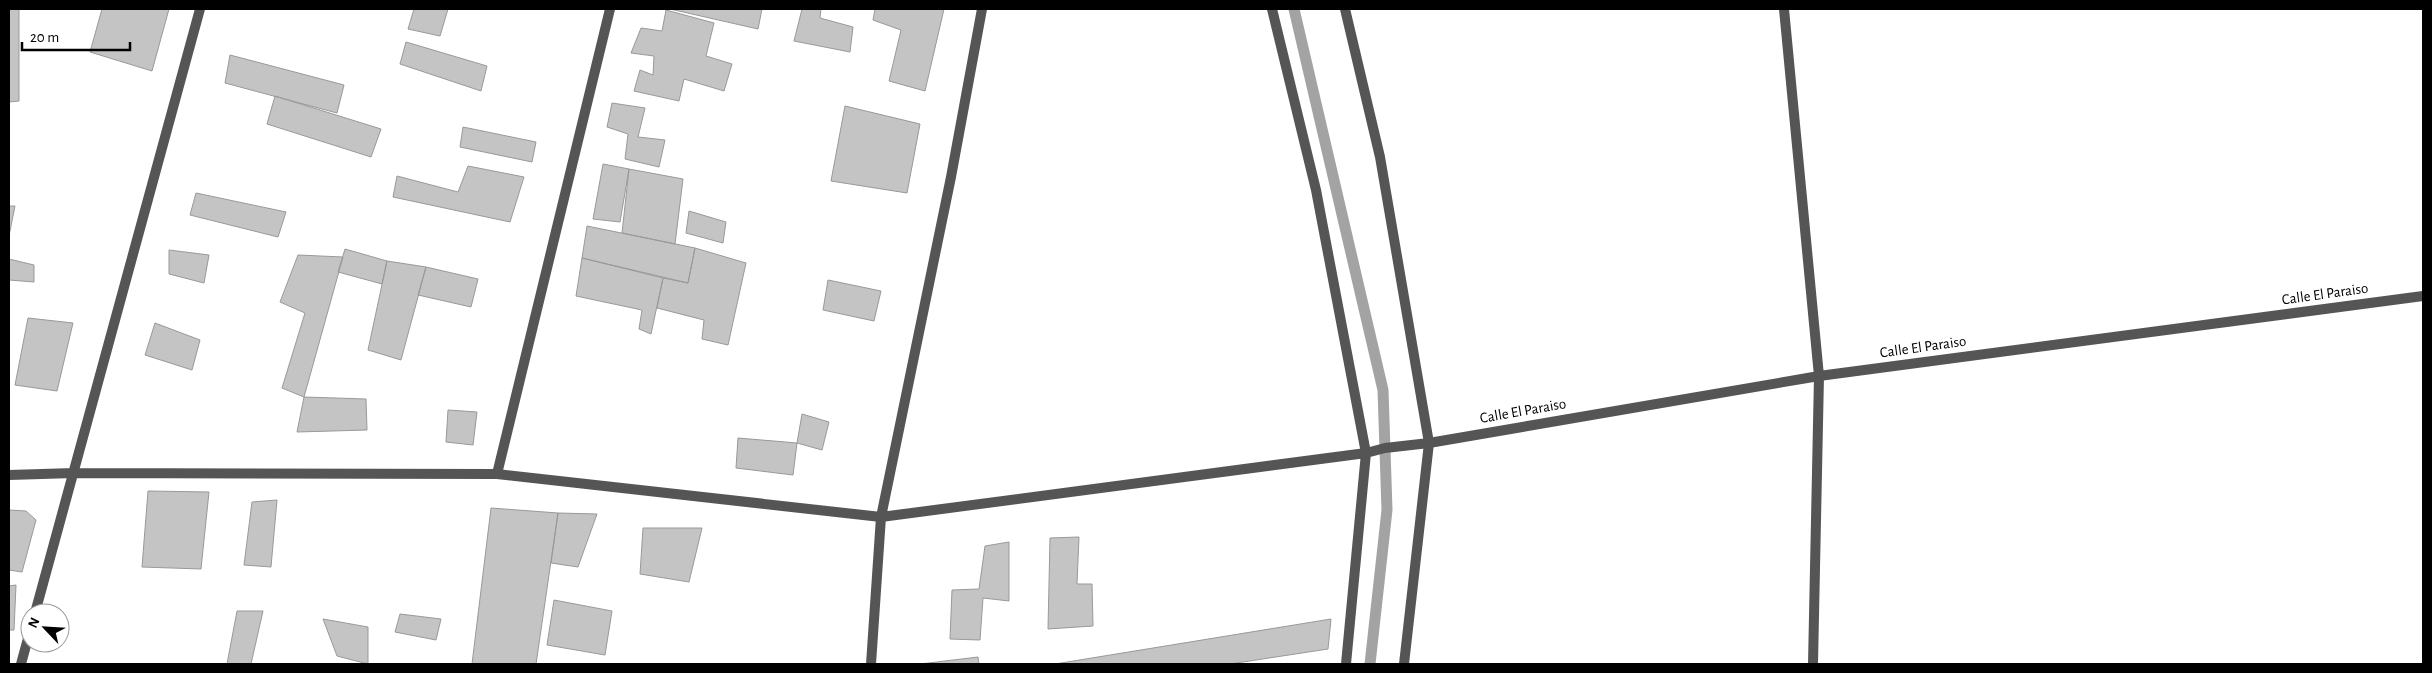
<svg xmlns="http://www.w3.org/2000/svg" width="2432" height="673" font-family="'Alegreya Sans',sans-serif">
<rect width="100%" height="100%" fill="#fff"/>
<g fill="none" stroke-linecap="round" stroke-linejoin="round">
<path stroke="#a3a3a3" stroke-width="11" d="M1294 9 1383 390 1387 510 1370 664"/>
</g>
<path fill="#c4c4c4" stroke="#999" d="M9 9H19V101L9 102Z
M102 9H169L152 71 90 52Z
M414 9H448L440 36 408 29Z
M670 9H762L758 29Z
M802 9H821L820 18 853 27 850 52 794 41Z
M875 9H944L925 91 889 81 901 30 873 20Z
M666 10 714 23 706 56 732 64 724 91 684 79 679 101 634 91 640 70 653 75 654 56 631 53 641 28 662 31Z
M406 42 487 66 481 91 400 64Z
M230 55 344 85 337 113 225 83Z
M275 96 381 129 371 157 267 124Z
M612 103 645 108 638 137 665 140 659 167 625 159 628 134 607 127Z
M845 106 920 124 907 193 831 181Z
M463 127 536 142 532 162 460 147Z
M603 164 629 169 620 222 593 219Z
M468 166 524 177 510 222 393 197 397 176 458 192Z
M629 169 683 179 675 244 622 233Z
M196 193 286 212 278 237 190 215Z
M9 206H15L9 236Z
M689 211 726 222 723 243 686 233Z
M587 226 695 248 688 283 582 258Z
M695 248 746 263 728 345 702 339 704 320 657 308 663 278 688 283Z
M345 249 387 261 382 284 338 272Z
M169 250 209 255 204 283 169 274Z
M298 255 343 257 304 397 282 388 305 313 280 302Z
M582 258 663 278 651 334 639 329 642 310 576 296Z
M9 259 34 265V282L9 280Z
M387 261 426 267 401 360 368 350Z
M426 267 478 279 471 307 418 295Z
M828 280 881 291 874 321 823 310Z
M28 318 73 323 57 391 15 385Z
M155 323 200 340 192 370 145 355Z
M304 397 366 399 367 430 297 432Z
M448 410 477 412 473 445 446 442Z
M802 414 829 422 822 450 797 443Z
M738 438 797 443 793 475 736 468Z
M148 491 209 492 201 569 142 567Z
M277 500 271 567 244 565 252 502Z
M491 508 558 513 536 664H472Z
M9 510 26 511 36 520 22 572 9 570Z
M558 513 597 514 578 567 551 563Z
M643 528H702L689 582 640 574Z
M1079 537 1077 584H1092L1093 626 1048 629 1050 538Z
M1009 542V601L983 598 980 640 950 639 952 590 979 589 985 546Z
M16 585 14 630H9V586Z
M554 600 612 611 605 655 547 645Z
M237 611H263L251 664H227Z
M400 614 441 619 436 640 395 632Z
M323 619 368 627V664L337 656Z
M1331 619 1328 649 1230 664H1055Z
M978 657 979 664H920Z"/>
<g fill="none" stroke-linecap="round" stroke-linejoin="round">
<path stroke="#555" stroke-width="10" d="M1272 9 1316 190 1366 453 1346 664
M1345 9 1380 157 1429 443 1404 664
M1784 9 1819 376 1813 664
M497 474 610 9
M9 475 74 473 497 474 881 517 1366 453 1385 448 1429 443 1819 376 2423 296
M35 613 200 9
M21 664 30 631
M871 664 881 517 951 177 982 9"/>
</g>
<g text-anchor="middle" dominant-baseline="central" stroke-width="4.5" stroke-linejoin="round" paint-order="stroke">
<g font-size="15" fill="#000" stroke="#fff">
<text transform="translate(2325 294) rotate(-8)">Calle El Paraiso</text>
<text transform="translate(1923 347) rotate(-8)">Calle El Paraiso</text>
<text transform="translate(1523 411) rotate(-10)">Calle El Paraiso</text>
</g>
</g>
<rect width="2432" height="673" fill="none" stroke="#000000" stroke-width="20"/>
<g transform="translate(45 628) rotate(295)"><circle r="24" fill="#ffffff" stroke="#999999"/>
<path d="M0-4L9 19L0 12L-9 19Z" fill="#000000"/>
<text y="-8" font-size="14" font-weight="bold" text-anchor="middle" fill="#000000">N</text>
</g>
<path d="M22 42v8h108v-8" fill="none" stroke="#000000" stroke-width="2.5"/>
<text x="30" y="42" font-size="15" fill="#000000" stroke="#ffffff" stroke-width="4" paint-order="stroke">20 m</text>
</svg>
